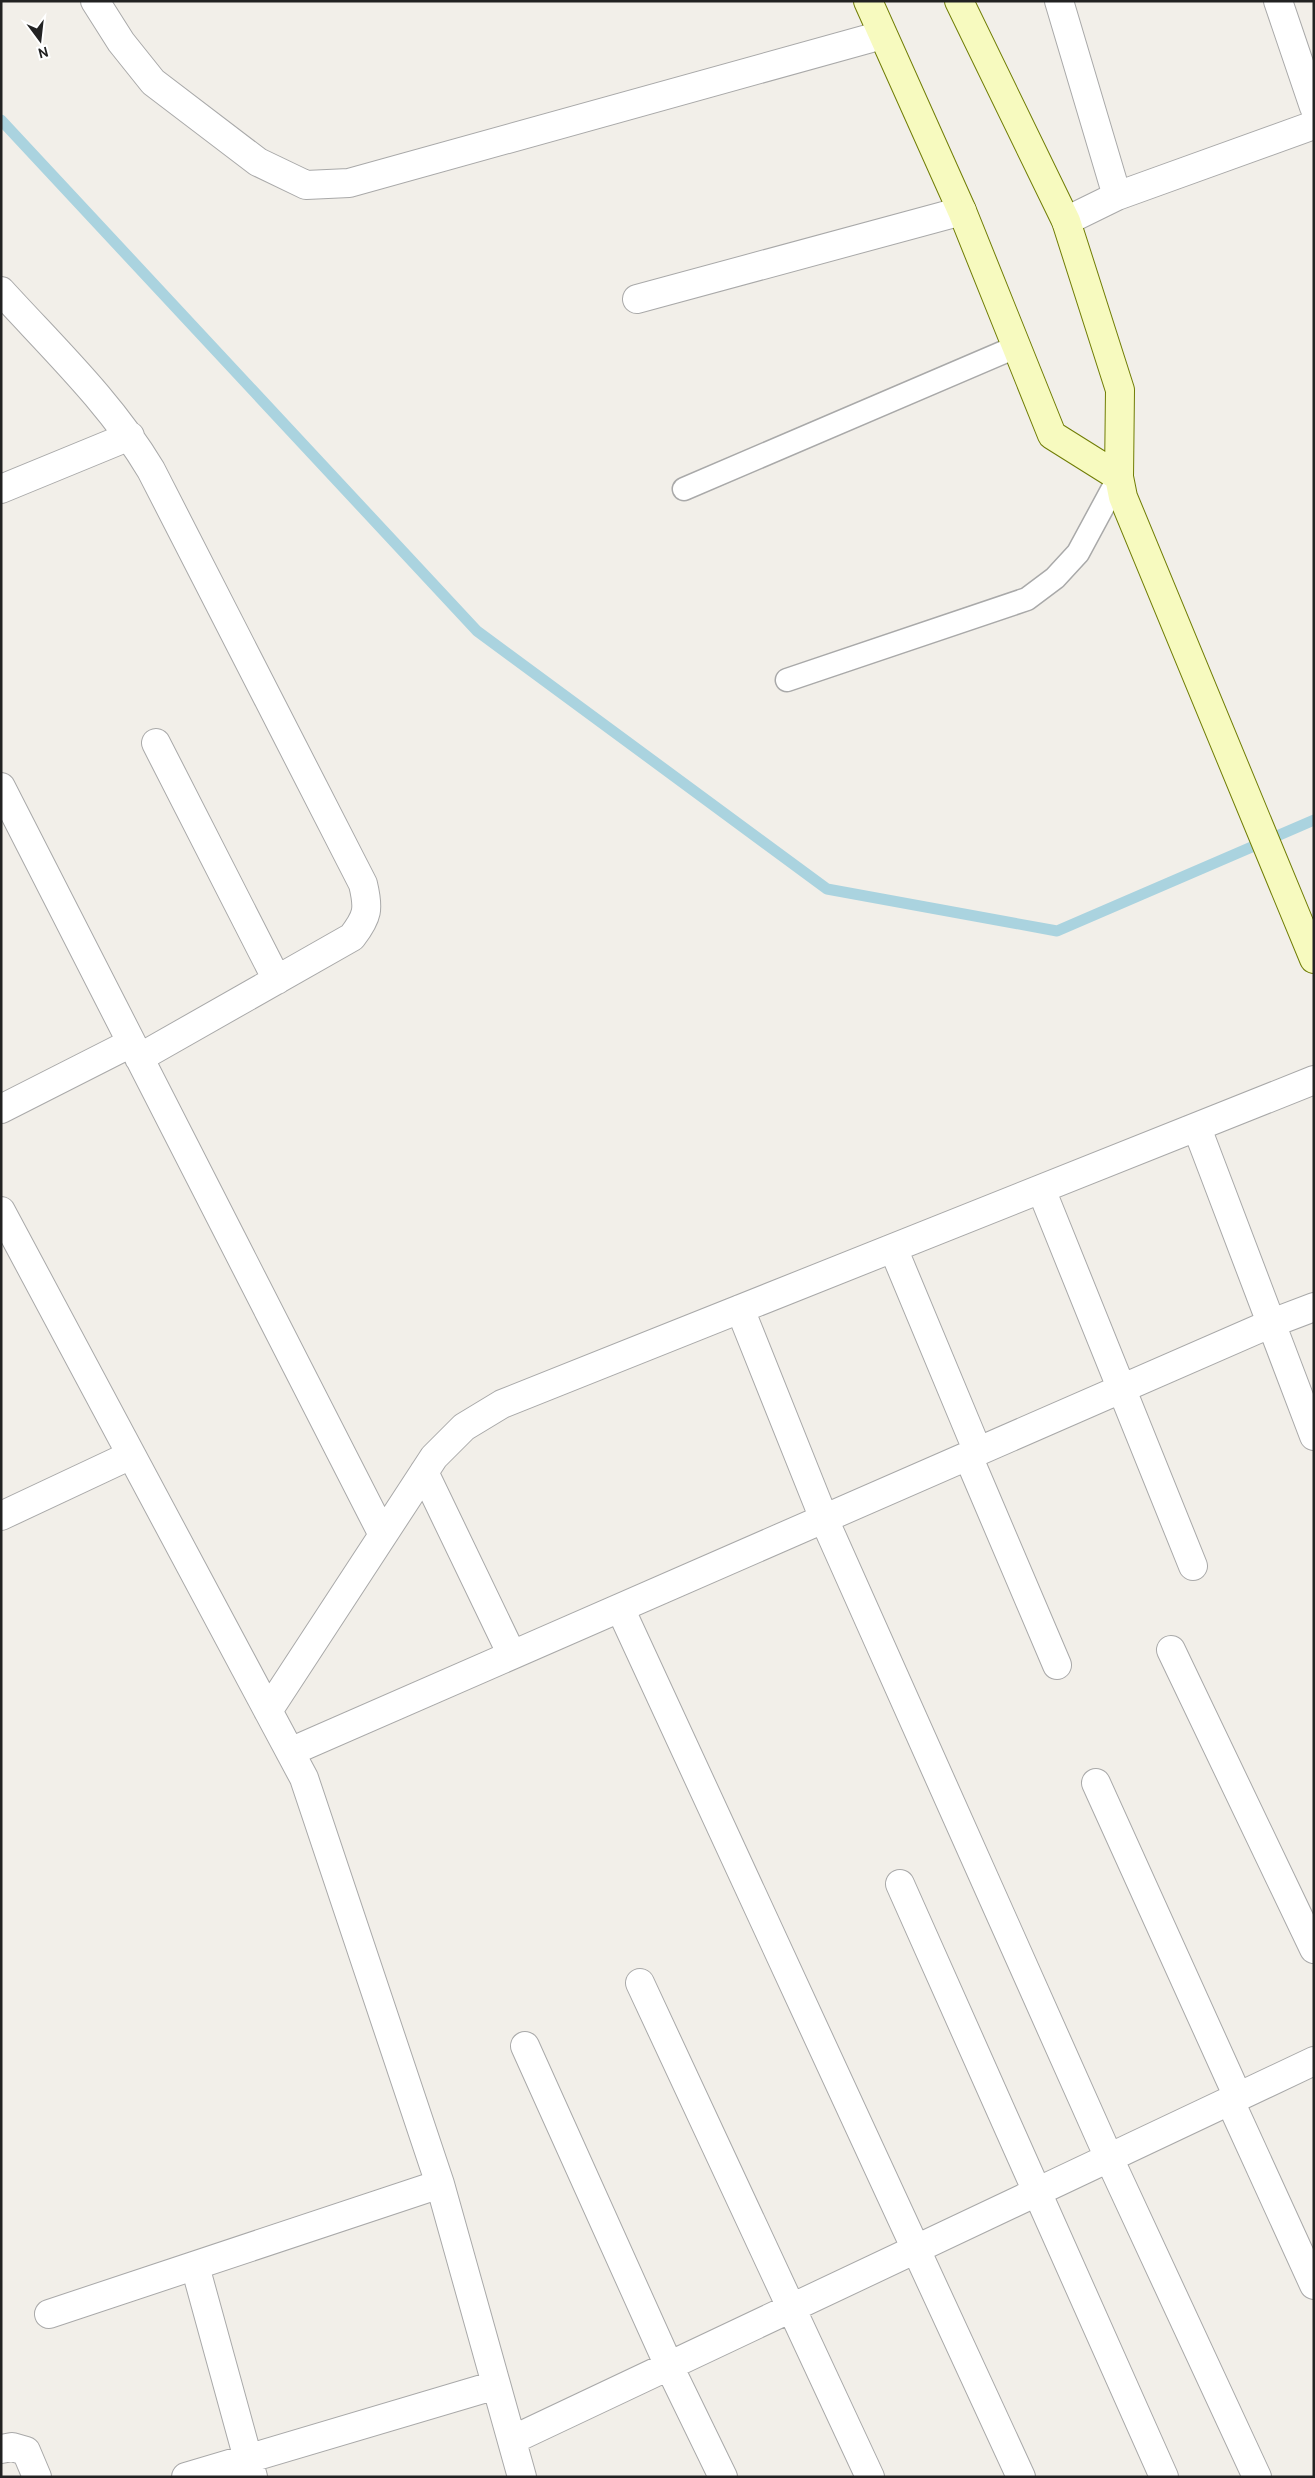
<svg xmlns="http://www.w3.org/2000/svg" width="1315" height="2478" font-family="Cabin,sans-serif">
<rect width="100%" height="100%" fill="#f2efe9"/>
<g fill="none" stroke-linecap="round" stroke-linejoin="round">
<path stroke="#aad3df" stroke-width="11" d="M1 120 477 631 827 889 1057 931 1314 820"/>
<defs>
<path id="service" d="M684 489 1018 346
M787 680 1027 599 1055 578 1078 553 1119 477"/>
<path id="minor" d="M95 1 121 42 153 82 258 162 306 185 349 183 882 35
M1059 1 1117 196
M1278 1 1314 107
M1066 221 1117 196 1314 125
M1 291C53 348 111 403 151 470L363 884C369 909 368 916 352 937L139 1058
M637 299 962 211
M1 489 130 436
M156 743 277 980
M1 787 383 1535
M1 1109 131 1043
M1197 1128 1314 1436
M1041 1189 1193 1566
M1 1211 304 1778 440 2184 522 2477
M893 1248 978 1452
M740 1309 824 1519 1109 2158 1257 2477
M968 1456 1057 1665
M424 1472 512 1655
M1 1516 131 1455
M620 1608 1021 2477
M1171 1650 1314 1949
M268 1711 434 1457 464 1427 502 1404 1314 1080
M290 1752 1272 1323 1314 1307
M1096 1783 1238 2097
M900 1884 1164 2477
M640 1983 870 2477
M525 2046 669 2366 723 2477
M1230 2101 1314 2285
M195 2266 253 2477
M49 2314 440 2184
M512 2440 1314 2061
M1 2449 12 2447 26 2451 37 2477
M186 2477 496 2385"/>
<path id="secondary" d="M868 1 962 211 1052 435 1119 477
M959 1 1066 221 1120 390 1119 477 1123 497 1314 959"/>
</defs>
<use href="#service" stroke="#a9a9a9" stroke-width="25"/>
<use href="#minor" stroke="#a9a9a9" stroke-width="30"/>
<use href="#secondary" stroke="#707d05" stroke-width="30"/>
<use href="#service" stroke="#fff" stroke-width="22"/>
<use href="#minor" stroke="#fff" stroke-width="28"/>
<use href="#secondary" stroke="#f7fabf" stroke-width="28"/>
</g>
<rect width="1315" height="2478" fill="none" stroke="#222222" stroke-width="5"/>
<g transform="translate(40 40) rotate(165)" stroke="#ffffff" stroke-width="4" paint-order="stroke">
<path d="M0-4L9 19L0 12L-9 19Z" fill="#222222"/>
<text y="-8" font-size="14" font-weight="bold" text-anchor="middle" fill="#222222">N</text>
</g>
</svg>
